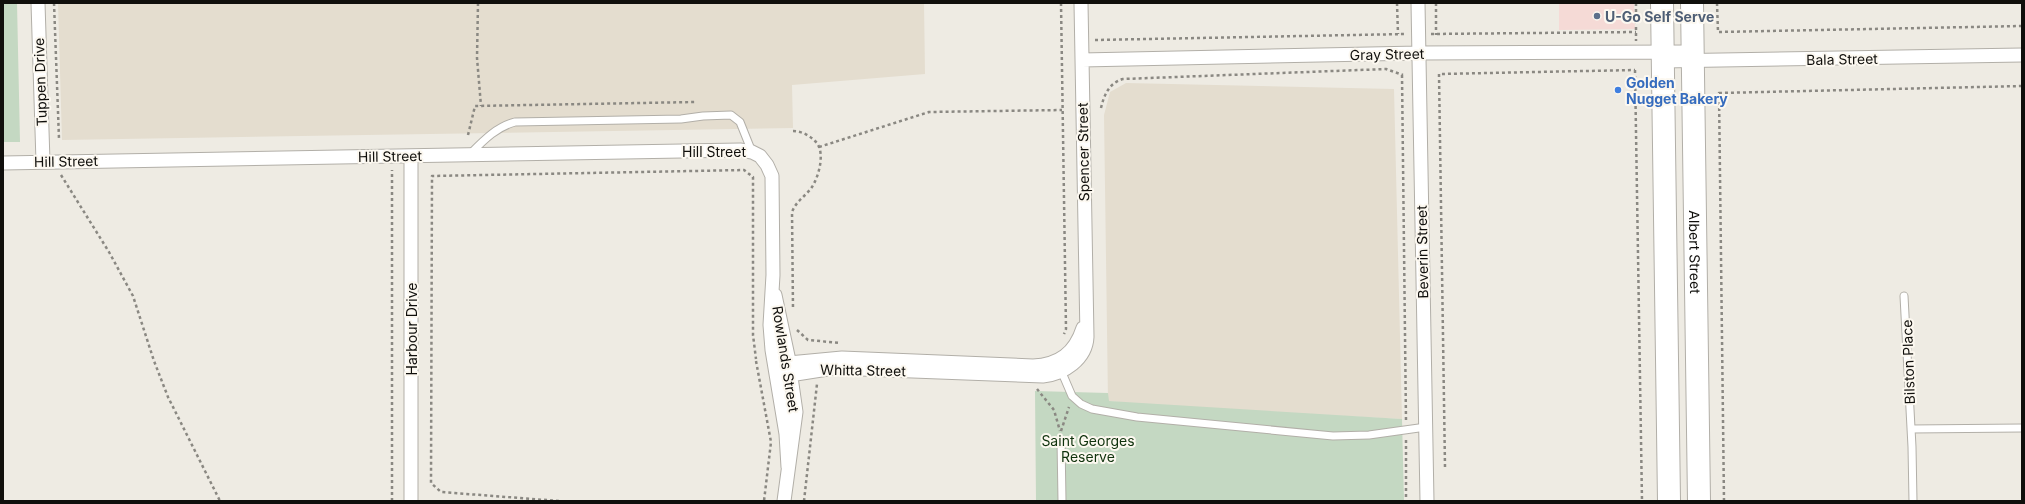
<svg xmlns="http://www.w3.org/2000/svg" width="2025" height="504" font-family="Inter,sans-serif">
<rect width="100%" height="100%" fill="#eeebe3"/>
<path fill="#f5dad6" d="M1559 3H1634L1635 29 1559 30Z"/>
<path fill="#e4ddcf" d="M58 3H924L925 74 792 85 793 128 62 140Z
M1126 83 1394 89 1402 419 1185 408 1108 401 1104 115 1110 92Z"/>
<path fill="#c4d8c2" d="M3 3H17L20 142H3Z
M1035 391 1108 393 1109 401 1402 419 1404 501H1036Z"/>
<g fill="none" stroke-linecap="round" stroke-linejoin="round">
<defs>
<path id="service" d="M469 155C483 141 496 127 515 122L681 119 703 116 731 115 740 122 752 152
M1904 296 1912 447 1913 501
M1060 368 1072 396 1081 404 1092 409 1137 417 1333 436 1369 435 1426 427
M1911 429 2022 428
M1061 440 1062 501"/>
<path id="minor" d="M38 3 43 162
M1418 3 1427 501
M1082 60 1419 53 1692 52
M1663 61 2022 55
M411 156V501
M3 163 740 150 752 152 760 156 767 165 772 176 773 275 770 325 772 350 786 434 788 467
M775 295 788 356 796 412 784 501
M777 377 834 368 1043 376C1064 374 1086 359 1087 337L1081 3
M777 377 789 363 842 358 1033 366C1059 365 1075 353 1083 328"/>
<g id="trunk">
<path d="M1662 3 1669 501"/>
<path id="s1" d="M1692 3 1699 501"/>
</g>
</defs>
<use href="#service" stroke="#b2afa8" stroke-width="9"/>
<use href="#minor" stroke="#b2afa8" stroke-width="15"/>
<use href="#trunk" stroke="#b2afa8" stroke-width="24"/>
<path stroke="#8a8882" stroke-width="2.5" stroke-dasharray="3 3" stroke-linecap="butt" d="M54 3 59 139
M478 3 477 58 481 106
M1061 3 1066 329 1064 334
M1397 3 1398 34
M1436 3V35
M1636 3V41
M1717 3 1718 32 2022 26
M1431 34 1636 32
M1095 40 1406 34
M1635 70 1642 501
M1402 75 1406 421
M1101 108C1104 95 1109 83 1123 79L1386 69 1403 75
M793 131C801 131 809 135 815 141 826 151 819 176 812 187 806 196 796 201 792 212L793 309
M468 135 475 106 695 102
M819 147 929 112 1062 110
M61 175 109 252 133 296 154 361 168 397 220 501
M797 330 808 340 841 343
M756 361 771 442 764 501
M1037 389 1054 410 1060 431
M1061 431 1069 407
M1406 440V501
M1445 467 1439 74 1635 70
M392 501V170
M559 501 441 492 431 483 432 176 744 170 753 177V335L756 359
M804 501 817 384
M1724 501 1719 93 2022 86"/>
<use href="#service" stroke="#fff" stroke-width="7"/>
<use href="#minor" stroke="#fff" stroke-width="13"/>
<use href="#trunk" stroke="#fff" stroke-width="22"/>
</g>
<circle fill="#5c6f8a" stroke="#fcf8f0" stroke-width="1.5" cx="1597" cy="16" r="4"/>
<circle fill="#3f7fe0" stroke="#fcf8f0" stroke-width="1.5" cx="1618" cy="90" r="4"/>
<g text-anchor="middle" dominant-baseline="central" stroke-width="4" stroke-linejoin="round" paint-order="stroke">
<g font-size="14" font-weight="bold" fill="#4e5e75" stroke="#fcf8f0" text-anchor="start">
<text x="1605" y="16">U-Go Self Serve</text>
</g>
<g font-size="14" fill="#100f0c" stroke="#fcf8f0">
<text transform="translate(1387 54) rotate(-1)">Gray Street</text>
<text transform="translate(1842 59) rotate(-1)">Bala Street</text>
<text transform="translate(40 82) rotate(-92)">Tuppen Drive</text>
<text x="714" y="151">Hill Street</text>
<text transform="translate(1083 152) rotate(-91)">Spencer Street</text>
<text transform="translate(390 156) rotate(-1)">Hill Street</text>
<text transform="translate(66 161) rotate(-1)">Hill Street</text>
<text transform="translate(1422 252) rotate(-91)">Beverin Street</text>
<text stroke="none"><textPath href="#s1" startOffset="249">Albert Street</textPath></text>
<text transform="translate(411 329) rotate(-90)">Harbour Drive</text>
<text transform="translate(786 359) rotate(81)">Rowlands Street</text>
<text transform="translate(1908 362) rotate(-92)">Bilston Place</text>
<text transform="translate(863 370) rotate(1)">Whitta Street</text>
</g>
<g font-size="14" font-weight="bold" fill="#366cbe" stroke="#fcf8f0" text-anchor="start">
<text x="1626" y="82">Golden<tspan x="1626" dy="16">Nugget Bakery</tspan></text>
</g>
<g font-size="14" fill="#0f320c" stroke="#fcf8f0">
<text x="1088" y="440">Saint Georges<tspan x="1088" dy="16">Reserve</tspan></text>
</g>
</g>
<rect width="2025" height="504" fill="none" stroke="#100f0c" stroke-width="8"/>
</svg>
